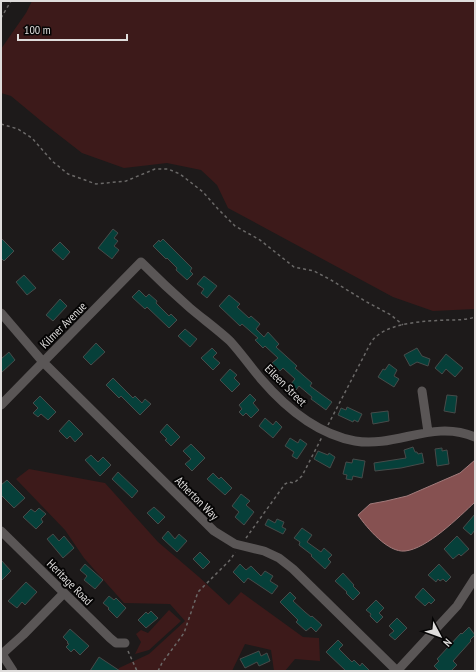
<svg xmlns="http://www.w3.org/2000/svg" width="476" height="672" font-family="'PT Sans Narrow',sans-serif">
<rect width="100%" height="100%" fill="#1d1a1a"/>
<path fill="#3d1a1a" d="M32 1H475V309L433 311 393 297 228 208 217 185 201 170 167 163 124 168 82 153 46 125 11 96 1 93V49L26 13Z
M29 469 105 483 158 542 199 577 229 605 241 592 303 637 319 638 320 661 295 659 285 671H274L271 650 245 644 232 671H118L119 668 149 654 185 621 170 604 124 603 84 558 65 530 16 479Z
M169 610 181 621 149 650 135 654 141 642 136 634 141 630 148 633Z"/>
<path fill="#865151" stroke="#a17b7b" d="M475 460V502C459 517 427 549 405 551 388 553 367 528 358 515L370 504 386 501 407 496 460 473Z"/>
<path fill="#06403a" stroke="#474b4a" d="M113 229 118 233 114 238 118 241 114 246 119 250 112 259 98 248Z
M1 238 14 251 4 261 1 258Z
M163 239 192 268 190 271 193 274 187 280 176 270 177 268 167 258 166 259 153 246 159 240 160 242Z
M60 242 70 252 63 260 52 250Z
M24 275 36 288 27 295 16 282Z
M204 276 217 286 207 298 201 293 204 289 197 284Z
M139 290 146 297 149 294 157 301 156 303 169 316 171 314 177 320 169 328 147 307 145 309 132 297Z
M229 295 240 304 237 307 249 318 251 316 260 324 256 329 264 337 268 332 279 344 276 347 297 366 295 368 312 383 310 386 332 402 326 410 311 399 312 397 299 386 296 390 290 385 295 379 283 368 280 371 272 363 278 358 265 346 263 348 255 340 258 338 242 324 240 326 219 306Z
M60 299 67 306 53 321 46 315Z
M185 329 197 339 190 347 178 336Z
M96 343 105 352 91 365 83 357Z
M212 348 217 353 213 357 220 363 213 370 201 358Z
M417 348 422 356 430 359 428 366 417 362 410 366 404 355Z
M9 352 15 360 1 373V359Z
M446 354 463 368 455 377 446 369 442 374 435 368Z
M389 364 397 370 394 376 399 379 394 387 378 377 383 369 385 370Z
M230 369 237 375 234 378 240 384 232 392 220 380Z
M113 378 133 398 135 396 142 403 145 399 151 404 140 415 121 396 119 398 106 385Z
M250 394 256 400 253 403 259 410 251 418 246 413 243 416 239 412 242 409 239 405Z
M447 395 457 396 455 413 444 411Z
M40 396 56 412 48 420 41 414 38 417 33 413 38 408 33 403Z
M347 407 362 414 358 422 354 420 353 422 338 415 341 408 346 410Z
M388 411 389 421 373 424 371 413Z
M265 418 273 425 276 421 282 427 273 438 259 426Z
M69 420 83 434 75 442 70 436 67 439 59 431Z
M167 424 180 437 171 446 165 440 167 439 160 432Z
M290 438 298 443 300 439 307 444 297 459 292 456 294 452 285 446Z
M191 444 205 458 192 471 185 464 191 459 183 451Z
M413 447 415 452H417L418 454 422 453 424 463 401 468 375 471 374 463 406 458 404 450Z
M442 448V451L447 450 449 464 437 466 435 449Z
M318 451 328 455 329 453 335 457 330 468 314 459Z
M91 455 98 462 103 457 111 465 100 476 85 460Z
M353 459 365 461 362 478 353 476 352 480 346 479 347 475 343 474 346 462 352 463Z
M118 472 138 491 132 498 112 479Z
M213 473 219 479 221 477 232 488 225 495 207 479Z
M7 480 25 498 14 508 1 495V485Z
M241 494 250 501 246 505 254 512 244 525 235 517 239 512 232 506Z
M154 507 165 517 158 524 147 513Z
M39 508 46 514 41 519 43 522 36 529 23 517 31 509 35 512Z
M475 514V530L471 535 463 528Z
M268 519 275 523 277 519 284 522 282 527 286 529 283 534 265 525Z
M302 528 312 535 307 542 321 552 324 548 332 555 328 559 331 562 325 569 311 556 312 555 299 545 300 542 294 538Z
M168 531 175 539 179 534 187 541 177 552 162 538Z
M53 534 59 541 64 536 74 548 63 558 47 539Z
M457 536 469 549 461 556 459 554 453 559 444 549Z
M200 552 210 562 203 569 193 559Z
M1 560 11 571 1 581Z
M85 564 103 580 95 589 84 580 87 576 80 570Z
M240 564 246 570 251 566 261 576 265 571 273 576 270 581 278 586 272 594 248 578 244 583 233 572Z
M439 564 451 577 446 582 443 579 440 581 438 579 436 582 428 575Z
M343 573 354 585 353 586 360 593 353 600 346 593 347 592 335 581Z
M26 582 37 592 25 605 22 602 17 608 8 601Z
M423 588 435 600 431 604 429 602 425 606 415 597Z
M290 592 296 598 293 601 305 612 311 617 312 616 322 625 316 632 311 627 306 631 296 622 298 620 280 602Z
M109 596 114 600 116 598 126 608 117 618 108 609 109 608 103 603Z
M376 600 384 608 379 613 383 617 377 623 370 616 371 614 366 610Z
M151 611 158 618 146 628 138 620 146 612 148 614Z
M397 618 407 628 395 640 389 635 394 631 389 626Z
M469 627 475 635 470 640 471 641 453 661 457 665 451 671H439L434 666 439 661 437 659 461 633 462 634Z
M70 629 89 646 80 655 74 649 71 652 66 647 69 644 67 643 68 642 63 637Z
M338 640 343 645 339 649 352 662 354 660 360 666 362 663 370 671H346L326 652Z
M259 651 261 656 267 653 270 661 259 666 257 662 245 668 240 659Z
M99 657 120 671H90Z"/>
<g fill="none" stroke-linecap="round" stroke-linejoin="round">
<path stroke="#6b6968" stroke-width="1.5" stroke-dasharray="3 3" stroke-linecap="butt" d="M1 18 11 1
M1 124 18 129 32 138 52 161 68 174 96 184 126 181 155 169H168L180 174 203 192 218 209 235 226 260 240 294 267 314 271 331 280 365 301 391 315 403 325
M328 425 366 352C369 346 372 339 378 335 395 322 427 321 447 320 457 320 466 320 475 317
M246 538 285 484 289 482 294 483 302 476 322 437
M128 651 137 671
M158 671 162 663 184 633 198 592 231 559 235 552"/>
<path stroke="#5a5656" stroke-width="9" d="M1 313 43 362 214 531 235 544 264 551 279 558 293 569 397 671
M422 391 428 432
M1 405 141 262C157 278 173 293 190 308 203 319 217 329 230 341 241 353 250 366 261 379 285 407 317 434 355 441 397 448 433 419 475 437
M1 531 110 638 116 643H125
M2 654 13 671
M1 655 23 635 64 593
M397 671 457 606 475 578"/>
</g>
<g text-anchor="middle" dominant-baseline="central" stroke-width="4" stroke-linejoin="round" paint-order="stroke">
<g font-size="12" fill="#dfdddc" stroke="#060505">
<text transform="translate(63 325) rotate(-45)">Kilmer Avenue</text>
<text transform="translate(286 385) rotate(45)">Eileen Street</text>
<text transform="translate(197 498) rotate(45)">Atherton Way</text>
<text transform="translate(70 582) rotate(45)">Heritage Road</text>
</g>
</g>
<rect width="476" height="672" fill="none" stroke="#dfdddc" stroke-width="4"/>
<g transform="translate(440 636) rotate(131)" stroke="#060505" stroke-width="3" paint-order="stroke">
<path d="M0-3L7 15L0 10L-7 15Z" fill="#dfdddc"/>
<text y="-6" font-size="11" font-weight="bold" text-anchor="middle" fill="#dfdddc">N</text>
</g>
<path d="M18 34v6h109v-6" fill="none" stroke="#dfdddc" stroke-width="2"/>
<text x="24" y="34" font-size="12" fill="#dfdddc" stroke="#060505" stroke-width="3" paint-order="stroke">100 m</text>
</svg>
